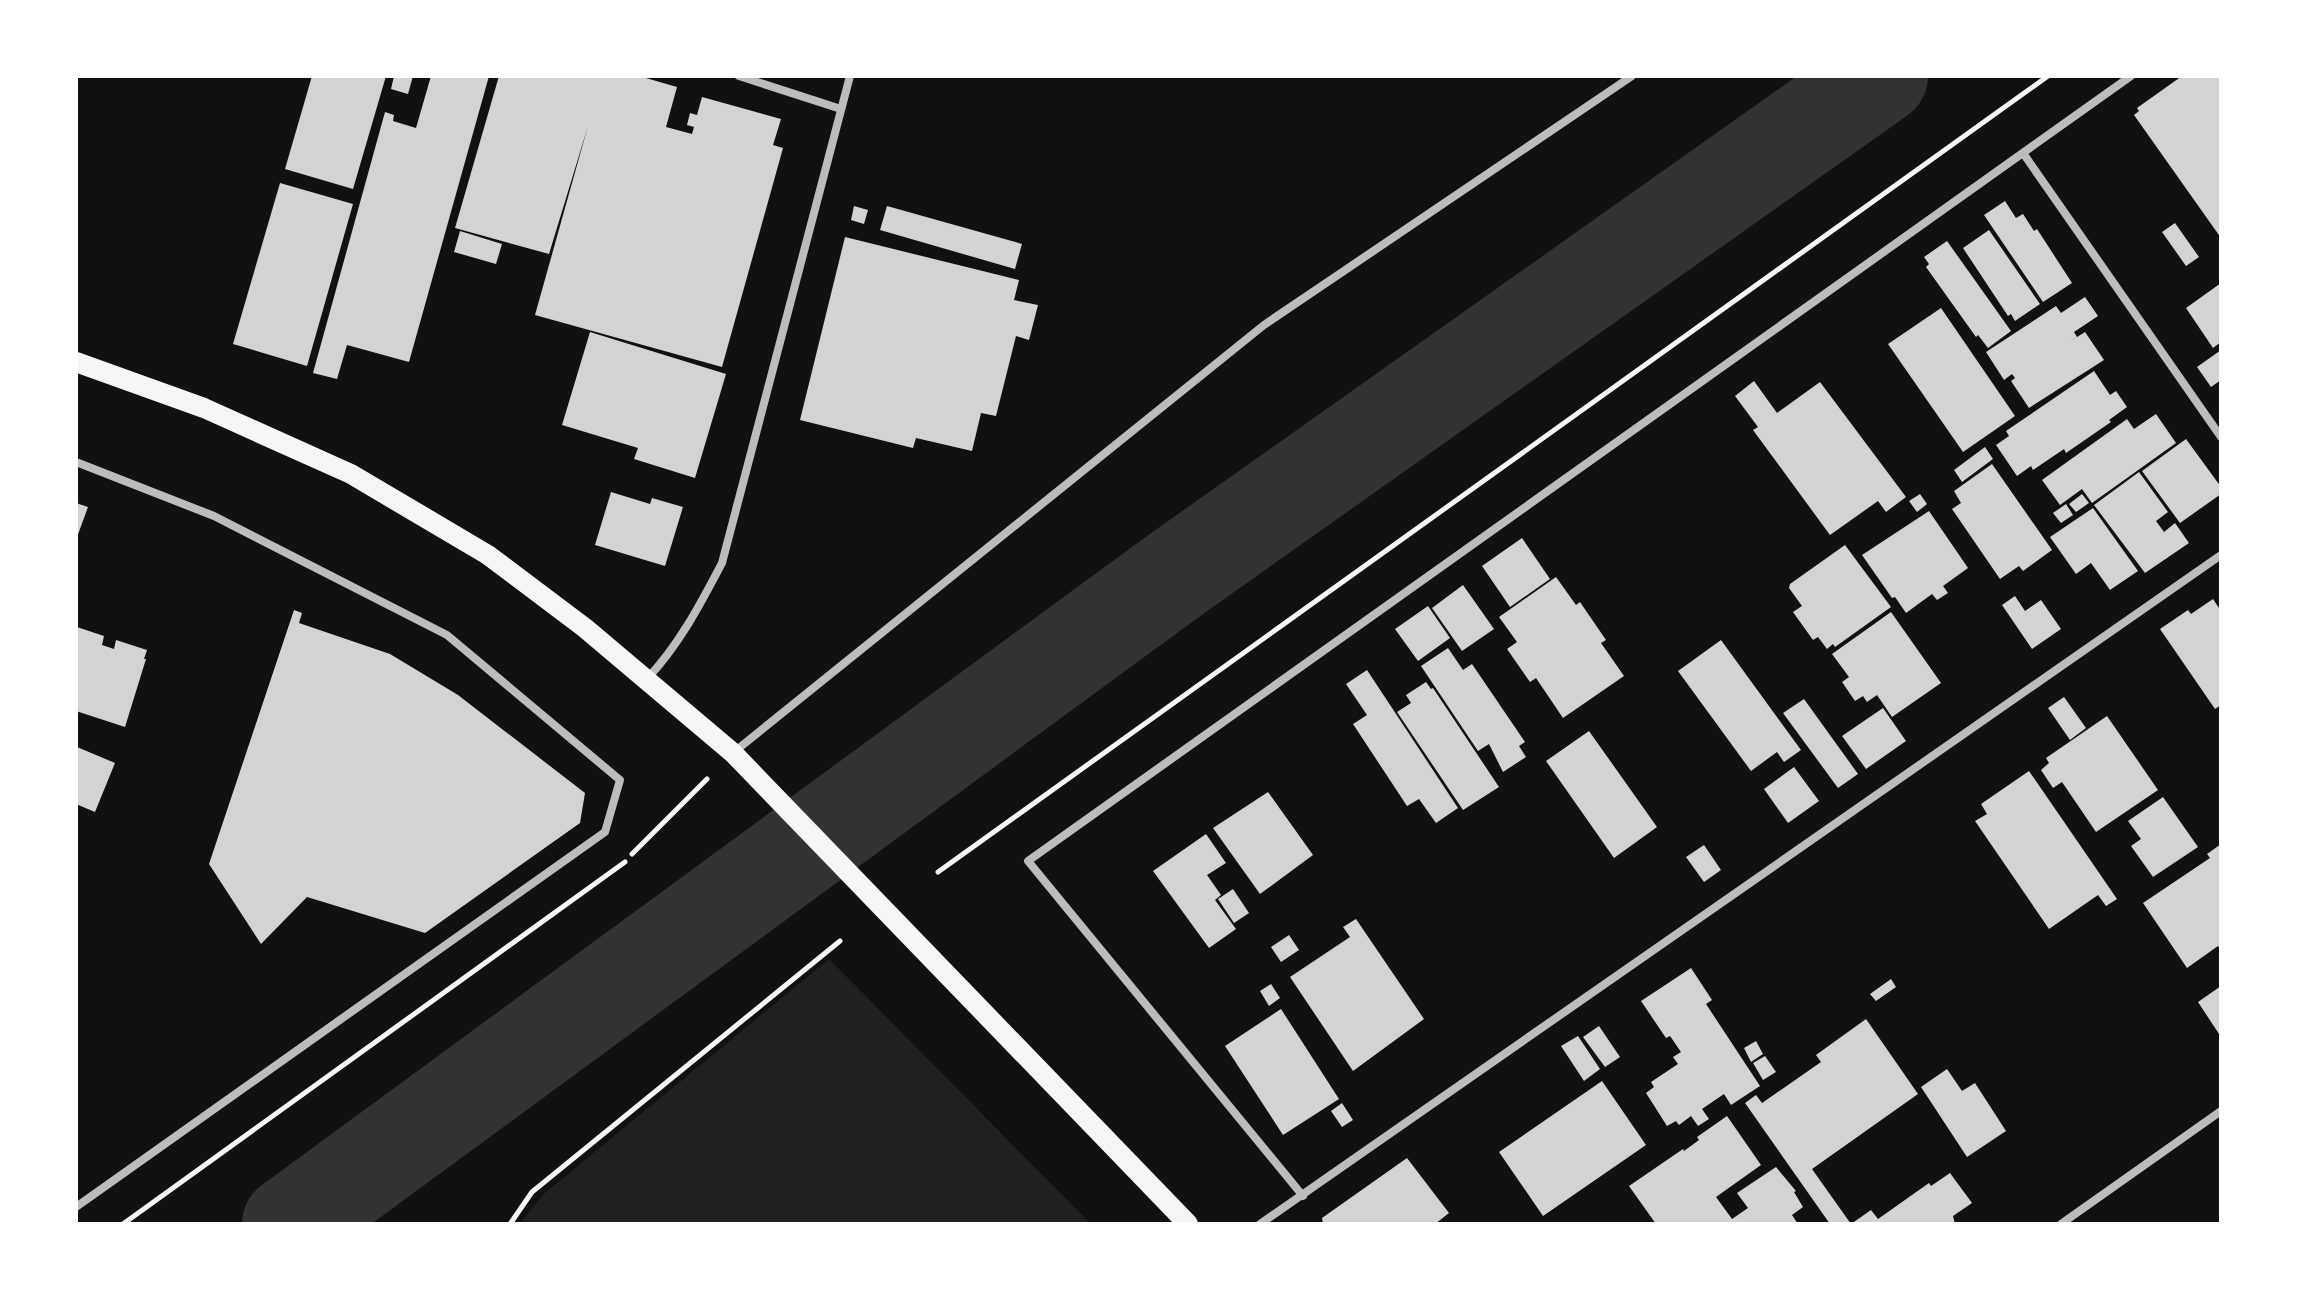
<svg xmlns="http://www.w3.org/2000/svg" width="2297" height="1300" font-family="'Source Sans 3',sans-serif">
<rect width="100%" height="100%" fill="#111"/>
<path fill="#202020" d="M829 959 1091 1224H519L545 1193Z"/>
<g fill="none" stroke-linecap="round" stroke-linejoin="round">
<path stroke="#333" stroke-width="96" d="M290 1224 1175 575 1880 76"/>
</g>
<path fill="#d3d3d3" d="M312 76H386L353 189 285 169Z
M394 76H413L408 94 391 89Z
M431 76H489L409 362 347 345 337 379 313 373 385 112 394 115 393 121 416 128Z
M499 76H639L677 87 666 127 692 134 694 127 687 125 690 113 697 115 702 97 781 119 773 145 783 148 722 367 535 315 588 126 549 254 455 228Z
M2182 76H2221V238L2134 115 2139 111 2137 108Z
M280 183 353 204 307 366 233 344Z
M2005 201 2016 218 2023 214 2034 231 2037 229 2072 283 2043 302 1984 215Z
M854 206 868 210 864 224 851 220Z
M887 206 1022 244 1015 269 880 230Z
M2175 223 2199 257 2186 266 2162 232Z
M1989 230 2040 304 2015 321 2011 314 2008 316 1963 248Z
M460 231 502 244 496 264 454 252Z
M845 237 1019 280 1014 300 1038 305 1029 340 1016 336 996 416 981 413 972 451 916 438 913 448 800 420Z
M1947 241 2011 331 1988 348 1978 335 1976 337 1926 267 1929 264 1924 257Z
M2221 283V342L2213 348 2186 308Z
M2085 297 2098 316 2074 332 2077 337 2063 346 2085 332 2104 360 2029 408 2011 381 2015 378 2012 374 2004 380 1986 352 2056 306 2061 313Z
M1941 308 2015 416 1963 452 1888 344Z
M590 332 726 374 695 478 634 459 638 448 562 425Z
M2221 350V380L2211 387 2197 367Z
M2094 371 2110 395 2116 391 2127 407 2109 420 2111 422 2066 453 2064 449 2033 470 2031 466 2017 476 1996 445 2009 436 2006 431Z
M1754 381 1777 413 1820 382 1906 497 1886 512 1878 501 1830 535 1753 430 1758 427 1735 396Z
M2156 414 2176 443 2092 503 2082 489 2060 505 2042 480 2127 419 2134 429Z
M2186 439 2221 487V494L2180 523 2142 471Z
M1985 447 1993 459 1962 482 1954 470Z
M1992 464 2052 550 2023 571 2019 566 2000 579 1952 509 1961 503 1954 491Z
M2139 472 2168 512 2156 521 2164 532 2175 523 2189 543 2145 573 2094 505Z
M611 492 650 504 652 498 683 507 665 566 595 545Z
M1920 494 1927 504 1917 512 1909 501Z
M2082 494 2089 503 2076 512 2069 504Z
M76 503 88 507 76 540Z
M2066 504 2073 515 2061 523 2053 513Z
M2093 508 2138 571 2110 590 2091 563 2076 574 2050 537Z
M1929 511 1968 568 1943 586 1948 593 1937 600 1932 594 1906 613 1895 597 1892 598 1862 555Z
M1522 538 1550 579 1510 607 1482 566Z
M1845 545 1891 607 1835 647 1833 644 1827 649 1818 637 1813 640 1793 612 1802 606 1789 588 1790 584Z
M1556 577 1576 605 1580 602 1606 640 1601 643 1624 676 1563 718 1536 678 1530 682 1507 649 1517 642 1499 617Z
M1463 585 1494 629 1462 651 1432 608Z
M2015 596 2025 611 2041 600 2061 629 2032 649 2002 605Z
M2213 599 2221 611V705L2215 709 2160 629 2188 610 2191 614Z
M1428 606 1450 638 1418 661 1395 629Z
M294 610 302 613 299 623 390 654 458 695 585 793 580 823 425 933 307 897 261 944 209 864Z
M1891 612 1941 683 1892 717 1877 695 1867 702 1863 696 1855 701 1842 682 1849 677 1832 654Z
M77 627 104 636 102 645 114 649 116 640 147 650 144 659H146L125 727 76 711Z
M1721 640 1801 750 1784 762 1777 752 1751 771 1678 671Z
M1448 648 1463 670 1472 664 1525 742 1519 746 1526 757 1503 772 1489 744 1478 751 1421 666Z
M1367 670 1458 808 1436 823 1419 799 1407 806 1353 724 1367 715 1346 684Z
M1426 682 1431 689 1433 688 1499 787 1463 810 1397 712 1411 703 1406 695Z
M2064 697 2086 728 2070 740 2048 708Z
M1804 699 1858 774 1838 788 1783 713Z
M1883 708 1906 741 1866 769 1842 736Z
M2107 716 2158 790 2096 832 2062 782 2053 788 2041 770 2049 763 2046 758Z
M1589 731 1657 827 1614 858 1546 761Z
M77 747 115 763 95 812 76 804Z
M1794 767 1819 801 1788 823 1764 789Z
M2029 771 2117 899 2106 906 2098 895 2049 929 1975 821 1987 814 1981 804Z
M1268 792 1313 855 1260 894 1213 828Z
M2163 797 2198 847 2153 877 2131 846 2141 839 2128 821Z
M1206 834 1226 863 1207 875 1221 895 1215 900 1236 929 1209 948 1153 871Z
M2221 844V950L2218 946 2187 968 2143 903 2210 858 2207 854Z
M1704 845 1721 870 1704 882 1686 857Z
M1233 889 1249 913 1234 923 1218 899Z
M1356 919 1424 1019 1353 1071 1290 977 1350 937 1343 927Z
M1289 935 1299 950 1281 962 1271 947Z
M1691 968 1712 1000 1706 1004 1760 1086 1731 1105 1724 1094 1702 1109 1709 1119 1698 1126 1691 1116 1679 1125 1676 1121 1667 1126 1646 1093 1654 1087 1651 1082 1678 1064 1673 1057 1681 1052 1670 1036 1666 1038 1641 1001Z
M1891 979 1896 987 1876 1001 1870 994Z
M1271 984 1280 998 1269 1006 1260 991Z
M2221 986V1037L2198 1002Z
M1281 1009 1339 1099 1283 1135 1225 1046Z
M1866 1019 1918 1094 1812 1169 1851 1224 1871 1210 1878 1219 1929 1183 1931 1186 1950 1173 1972 1203 1953 1216 1955 1224H1830L1745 1103 1756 1095 1762 1103 1821 1062 1816 1055Z
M1599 1026 1620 1057 1605 1067 1583 1037Z
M1578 1036 1600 1069 1584 1081 1561 1046Z
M1756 1041 1763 1054 1751 1062 1744 1048Z
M1765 1056 1776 1072 1763 1080 1753 1063Z
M1947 1069 1962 1091 1975 1083 2006 1131 1967 1157 1921 1087Z
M1602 1081 1646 1145 1543 1216 1499 1152Z
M1342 1103 1353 1120 1342 1127 1331 1111Z
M1727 1116 1761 1165 1716 1197 1732 1219 1748 1208 1737 1193 1776 1167 1796 1191 1794 1192 1803 1207 1792 1215 1798 1224H1656L1629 1186 1683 1149 1684 1151 1699 1140 1697 1137Z
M1407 1158 1449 1213 1435 1224H1323L1322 1218Z"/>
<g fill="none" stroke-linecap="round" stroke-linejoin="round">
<path stroke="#f5f5f5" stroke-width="5" d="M632 854 707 779
M938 872 2048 76
M123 1224 625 862
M510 1224 532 1192 840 941"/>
<path stroke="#bcbcbc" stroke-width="8" d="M739 76 841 109
M2023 153 2221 437
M76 462 214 516 447 635 620 780 605 832 76 1207
M646 680C679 645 700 605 722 563L850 76
M734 752 1264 325 1632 76
M1303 1196 1028 861 2131 76
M1260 1224 2221 555
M2061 1224 2221 1111"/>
<path stroke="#f5f5f5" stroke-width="20" d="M76 362 204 408 351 474 488 555 585 628 733 753 1188 1224"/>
</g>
<rect width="2297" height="1300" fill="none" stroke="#ffffff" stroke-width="156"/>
</svg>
